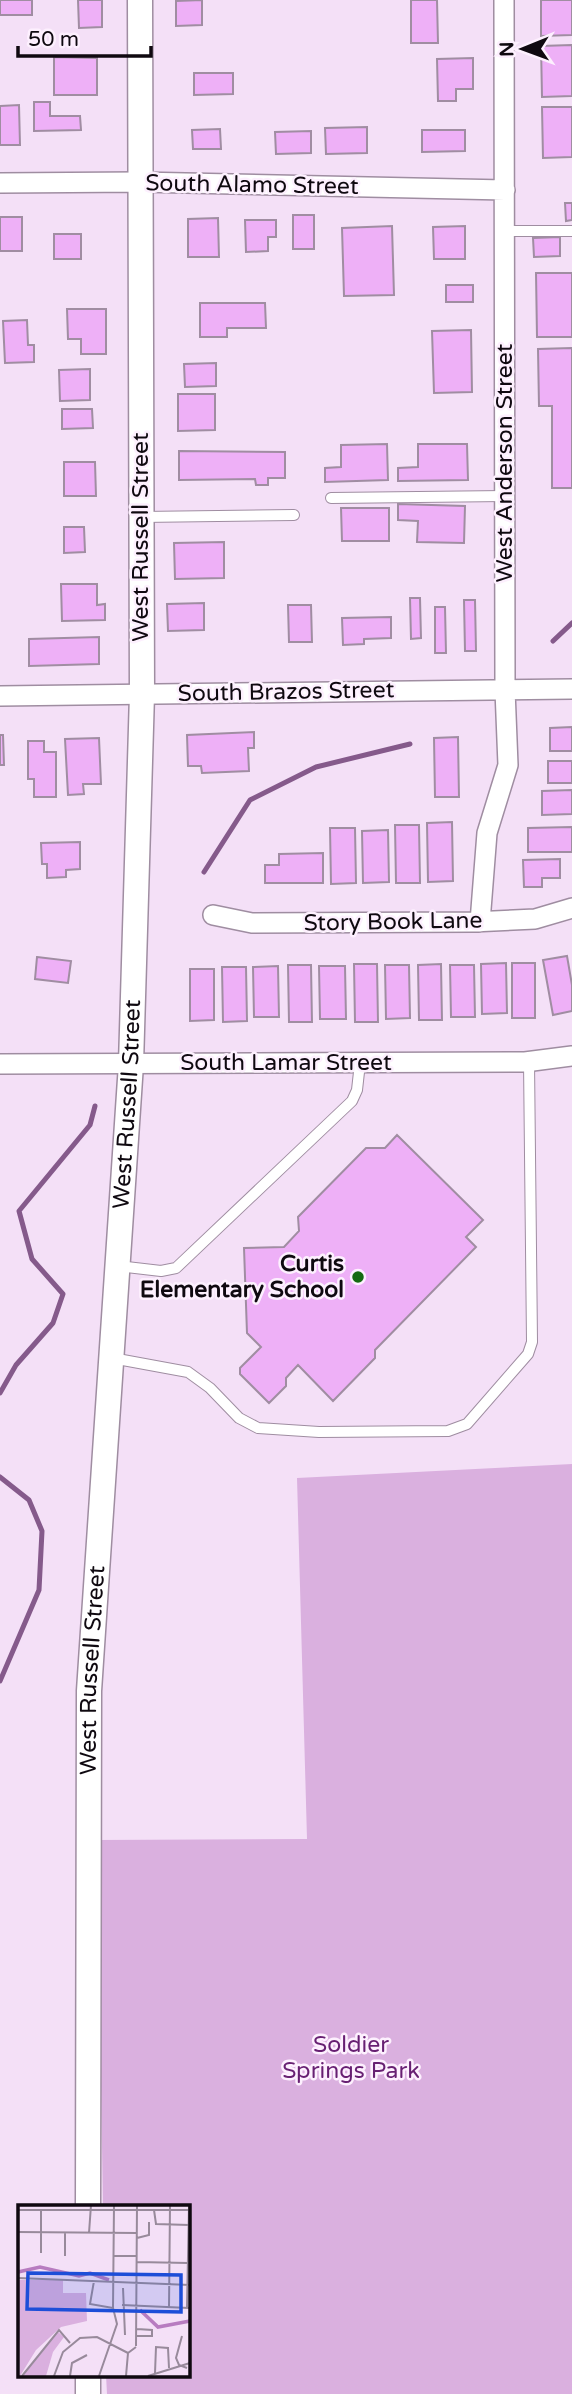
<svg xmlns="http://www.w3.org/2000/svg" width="572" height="2394" font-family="'Varela Round',sans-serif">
<rect width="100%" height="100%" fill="#f4e0f7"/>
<path fill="#dab0df" d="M572 1464V2394H107L106 2375H187V2207H103L97 1840 307 1839 297 1478Z"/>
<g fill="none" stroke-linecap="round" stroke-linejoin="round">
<path stroke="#855a8b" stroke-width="5" d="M553 641 572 623
M204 872 250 800 316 767 410 744
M0 1393 16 1365 53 1323 63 1294 32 1259 19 1211 90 1125 95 1106
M0 1477 29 1500 42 1531 39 1590 0 1681"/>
</g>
<path fill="#eeb0f7" stroke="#a08da2" stroke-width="2" d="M0 0H32V15H0Z
M78 0H102V27L79 28Z
M202 0V25L176 26V1Z
M411 0H437L438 43H411Z
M541 0H572V35L541 36Z
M572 45V96L542 97 541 46Z
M54 57 97 58V95H54Z
M473 58V89H456V101H438L437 59Z
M194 73H233V94L194 95Z
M34 102H50V116H80L81 130 34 131Z
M19 105 20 145H0V106Z
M542 107H572V157L543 158Z
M367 127V153L326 154 325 128Z
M220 129 221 149H193L192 130Z
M422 130H465V151L422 152Z
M311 131V153L276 154 275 132Z
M565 203H572V220L566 221Z
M293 215H314V249H293Z
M0 217H22V251H0Z
M218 218 219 257H188V219Z
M245 220H276V237H268V251L246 252Z
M392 226 394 295 344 296 342 228Z
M465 226V259H434L433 227Z
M54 234H81V259H54Z
M560 237V256L534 257 533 238Z
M536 273H572V337H537Z
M446 285H473V302H446Z
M200 303H265L266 328H227V337H200Z
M67 309H106V354H81V339H68Z
M27 320 28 345H34V362L5 363 3 321Z
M471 330 472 392 434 393 432 331Z
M572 348V488H552V406H539L538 349Z
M216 363V386L185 387 184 364Z
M90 369V400L60 401 59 370Z
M178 394H215V430L178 431Z
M62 409H92L93 428 62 429Z
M387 444 388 480 325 482V468L341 467V445Z
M418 444H467L468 480 398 481V468L418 467Z
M179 451 285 452V478H268V485H256L255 479 179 480Z
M64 462H95L96 496H64Z
M398 504 465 506 464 543 417 542 418 521 398 520Z
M341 508H389V541H342Z
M64 527H84L85 552 64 553Z
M224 542V578L175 579 174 543Z
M61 584H97V605L105 604V620L62 621Z
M410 598H420L421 638 411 639Z
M464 600H475L476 651H465Z
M204 603V630L168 631 167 604Z
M288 605H311L312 642H289Z
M435 607H445L446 653H435Z
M391 617V638L364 639V644L343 645 342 618Z
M99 637V664L29 666V639Z
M572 727V751H550V728Z
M254 732V748H248L249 771 202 773 201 766H188L187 735Z
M0 735H3L4 765H0Z
M458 737 459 797H435L434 738Z
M99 738 101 784H83L84 794 68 795 65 739Z
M28 741H44V752H56V797H34V779H28Z
M548 761H572V783H548Z
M572 790V814L542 815V791Z
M452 822 453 881 428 882 427 823Z
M395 825H419L420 883H396Z
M572 827V852H528V828Z
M330 828H355L356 883 331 884Z
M388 830 389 882 363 883 362 831Z
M80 842V869L66 870V877L47 878V864H42L41 843Z
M323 853V883H265V865H279V854Z
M560 859V878H542V887H524L523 860Z
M567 956 572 985V1011L553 1015 543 960Z
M37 957 71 961 68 983 35 979Z
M506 963 507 1013 482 1014 481 964Z
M512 963H535V1018H512Z
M354 964H377L378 1022H355Z
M441 964 442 1020H419L418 965Z
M288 965H311L312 1022H289Z
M385 965H409L410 1018 386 1019Z
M450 965H474L475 1017H451Z
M278 966 279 1017H254L253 967Z
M319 966H345L346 1019H320Z
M222 967H246L247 1021 223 1022Z
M190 969H214V1020L190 1021Z
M397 1135 483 1220 466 1237 476 1247 375 1350V1358L333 1401 298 1365 286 1378V1386L269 1403 240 1374V1368L261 1347 247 1333 244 1248 284 1247 299 1231 298 1217 366 1148H385Z"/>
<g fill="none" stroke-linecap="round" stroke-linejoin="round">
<defs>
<path id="service" d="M505 231H572
M331 498 505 496
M141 517 294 515
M118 1266 161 1271 176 1268 352 1101 357 1090 360 1063
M112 1358 188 1372 210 1388 239 1418 258 1428 319 1432 448 1431 467 1424 528 1354 532 1342 529 1061"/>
<path id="minor" d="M0 183 139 182 505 190
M0 696 572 689
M213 915 252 923 472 922 535 919 572 908
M480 922 487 833 508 765 505 690 504 0
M0 1064 525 1062 572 1056"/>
<g id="tertiary">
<path id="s1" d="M88 2207 89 1691 131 1064 142 694 140 0"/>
<path d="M88 2394V2375"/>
</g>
</defs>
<use href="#service" stroke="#9f8da1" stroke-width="12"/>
<use href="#minor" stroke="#9f8da1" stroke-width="22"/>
<use href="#tertiary" stroke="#9f8da1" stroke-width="27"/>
<use href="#service" stroke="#fff" stroke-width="10"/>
<use href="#minor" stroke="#fff" stroke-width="19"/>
<use href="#tertiary" stroke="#fff" stroke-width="24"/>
</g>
<circle fill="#156a11" stroke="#fdf0fe" stroke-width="2.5" cx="358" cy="1277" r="7"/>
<g text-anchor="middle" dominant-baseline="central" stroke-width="5" stroke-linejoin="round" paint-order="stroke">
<g font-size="23" fill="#0f0910" stroke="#fdf0fe">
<text transform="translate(252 185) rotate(1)">South Alamo Street</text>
<text transform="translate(505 463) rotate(-90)">West Anderson Street</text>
<text transform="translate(141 537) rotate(-90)">West Russell Street</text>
<text transform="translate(286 692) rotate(-1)">South Brazos Street</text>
<text transform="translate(393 922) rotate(-1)">Story Book Lane</text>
<text x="286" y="1063">South Lamar Street</text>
<text stroke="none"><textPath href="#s1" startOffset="1104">West Russell Street</textPath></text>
<text stroke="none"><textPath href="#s1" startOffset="537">West Russell Street</textPath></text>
</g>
<g font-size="23" font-weight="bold" fill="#0f0910" stroke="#fdf0fe" text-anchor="end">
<text x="344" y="1264">Curtis<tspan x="344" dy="26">Elementary School</tspan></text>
</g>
<g font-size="23" fill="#671f72" stroke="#fdf0fe">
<text x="351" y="2045">Soldier<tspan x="351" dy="26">Springs Park</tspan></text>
</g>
</g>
<g transform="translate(18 2205)">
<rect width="172" height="172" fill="#f4e0f7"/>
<path d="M0 75H45V88H68L69 116 43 122 18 145 2 171ZM40 127 46 132 35 147 28 171H5Z" fill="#dab0df"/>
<path fill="none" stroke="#b77cc0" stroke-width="3.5" d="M0 67 22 62 61 71 72 68 91 75M122 105 140 122 172 116"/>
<path fill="none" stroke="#988a9b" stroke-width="2" d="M0 5H172M136 5 138 19 171 20M0 27 119 28M71 28 73 0M119 33 131 30V17M23 48V6M47 51V27M95 51H119M119 57 170 58M0 73 172 80M76 76 72 99 95 103M105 83 107 130M104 100 171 103M151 103 152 0M169 103 171 0M118 131H134V125L119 124M164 131 158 153 161 160 169 163M118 141 119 0M137 168 138 142 150 143 151 163M4 171 41 125 52 138M36 171 45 147 62 133 79 132 110 148M52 171 54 158 69 150M81 171 99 119 95 103 96 0M108 171 110 148 118 142M130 171 172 158"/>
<path fill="#1d4ed8" fill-opacity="0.15" stroke="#1d4ed8" stroke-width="3.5" d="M10 68 163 70V107L9 104Z"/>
<rect width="172" height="172" fill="none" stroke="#0f0910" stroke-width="3.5"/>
</g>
<g transform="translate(523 49) rotate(269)" stroke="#fdf0fe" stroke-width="5" paint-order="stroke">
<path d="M0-5L12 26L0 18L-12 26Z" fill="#0f0910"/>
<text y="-10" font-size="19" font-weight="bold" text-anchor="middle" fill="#0f0910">N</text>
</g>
<path d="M18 46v10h133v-10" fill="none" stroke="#0f0910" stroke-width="3.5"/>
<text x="28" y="46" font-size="21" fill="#0f0910" stroke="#fdf0fe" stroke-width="5" paint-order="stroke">50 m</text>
</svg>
